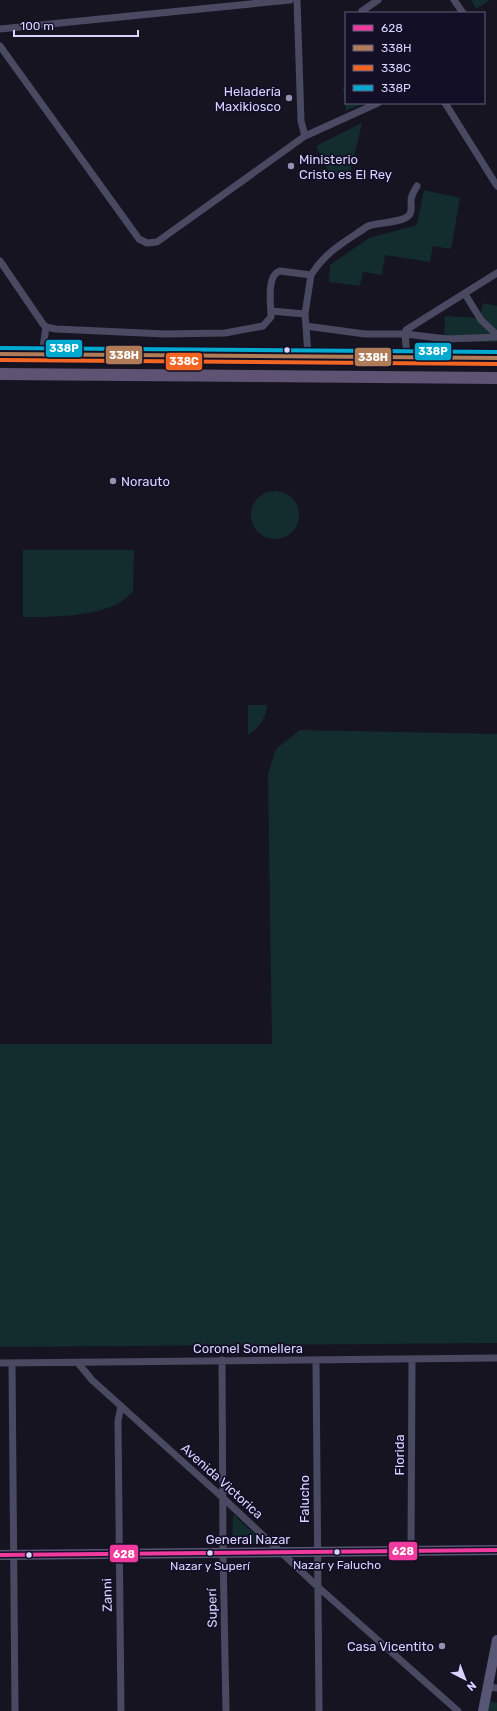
<svg xmlns="http://www.w3.org/2000/svg" width="497" height="1711" font-family="Rubik,sans-serif">
<rect width="100%" height="100%" fill="#161421"/>
<path fill="#132c2d" d="M471 0H490L476 9Z
M343 88H346V103H364L346 111Z
M362 123 350 173 330 175 316 146Z
M424 190 460 198 451 249 433 246 430 262 385 255 382 275 363 272 360 286 329 282 330 265 369 238 417 225Z
M483 303 497 306V342H444L445 316 480 318Z
M251 515a24 24 0 1 1 48 0a24 24 0 1 1-48 0Z
M23 550H134L133 592C129 595 125 599 121 602 94 617 54 617 23 617Z
M248 705H267C266 719 259 727 248 735Z
M300 730 497 734V1343L0 1347V1044H272L268 774 276 749Z
M233 1514 264 1543 232 1545Z
M491 1701 497 1703V1711H487L488 1704Z"/>
<g fill="none" stroke-linecap="round" stroke-linejoin="round">
<path stroke="#4a4962" stroke-width="7" d="M297 0 301 121 305 136
M454 0 463 13
M362 11 378 0
M0 29 290 0
M0 46 139 239 147 243 157 242 305 136 378 103
M445 103 497 186
M0 261 43 324 46 327 56 329 165 334 225 333 263 326 271 317C271 305 266 275 280 271L311 275 305 314 306 326 365 334H405L447 339 497 337
M311 275C326 251 346 241 368 226 378 222 405 223 410 214 412 210 411 205 411 201 411 195 414 191 417 186
M465 294 481 320 497 335
M271 311 305 314
M306 326 308 356
M42 354 46 327
M407 357 405 334 406 330 497 273
M222 1360 223 1552 226 1711
M316 1360 319 1711
M0 1363 497 1358
M12 1363 15 1711
M78 1363 92 1380 222 1497 318 1587 458 1711
M411 1551 412 1359
M487 1687 497 1688
M121 1711 118 1421 121 1406"/>
<path stroke="#575674" stroke-width="10" d="M0 1555 497 1550
M483 1711 497 1640"/>
<path stroke="#5e5373" stroke-width="12" d="M0 354 497 358
M0 374 497 378"/>
<defs>
<path id="bus-1" d="M0 1555 497 1550"/>
<path id="bus-2" d="M0 354 497 358"/>
<path id="bus-3" d="M0 360 497 364"/>
<path id="bus-4" d="M0 348 497 352"/>
</defs>
<use href="#bus-1" stroke="#130f26" stroke-width="7"/>
<use href="#bus-2" stroke="#130f26" stroke-width="7"/>
<use href="#bus-3" stroke="#130f26" stroke-width="7"/>
<use href="#bus-4" stroke="#130f26" stroke-width="7"/>
<use href="#bus-1" stroke="#f13a9d" stroke-width="4"/>
<use href="#bus-2" stroke="#b07c57" stroke-width="4"/>
<use href="#bus-3" stroke="#f26522" stroke-width="4"/>
<use href="#bus-4" stroke="#00a9ce" stroke-width="4"/>
</g>
<g fill="#9591b1" stroke="#130f26" stroke-width="1.5">
<circle cx="289" cy="98" r="4"/>
<circle cx="291" cy="166" r="4"/>
<circle cx="113" cy="481" r="4"/>
<circle cx="442" cy="1646" r="4"/>
</g>
<g fill="#d9d4ff" stroke="#130f26" stroke-width="1.5">
<circle cx="287" cy="350" r="3.5"/>
<circle cx="337" cy="1552" r="3.5"/>
<circle cx="210" cy="1553" r="3.5"/>
<circle cx="29" cy="1555" r="3.5"/>
</g>
<g text-anchor="middle" dominant-baseline="central" stroke-width="3.5" stroke-linejoin="round" paint-order="stroke">
<g font-size="12" fill="#d9d4ff" stroke="#130f26">
<text x="337" y="1565">Nazar y Falucho</text>
<text x="210" y="1566">Nazar y Superí</text>
</g>
<g font-size="13" fill="#d9d4ff" stroke="#130f26" text-anchor="end">
<text x="281" y="91">Heladería<tspan x="281" dy="15">Maxikiosco</tspan></text>
<text x="299" y="159" text-anchor="start">Ministerio<tspan x="299" dy="15">Cristo es El Rey</tspan></text>
<text x="121" y="481" text-anchor="start">Norauto</text>
<text x="434" y="1646">Casa Vicentito</text>
</g>
<g font-size="13" fill="#d9d4ff" stroke="#130f26">
<text x="248" y="1348">Coronel Somellera</text>
<text transform="translate(399 1455) rotate(-90)">Florida</text>
<text transform="translate(222 1481) rotate(42)">Avenida Victorica</text>
<text transform="translate(304 1499) rotate(-90)">Falucho</text>
<text x="248" y="1539">General Nazar</text>
<text transform="translate(107 1595) rotate(-91)">Zanni</text>
<text transform="translate(212 1608) rotate(-91)">Superí</text>
</g>
</g>
<g stroke="#130f26" stroke-width="1.5">
<rect x="45" y="339" width="38" height="19" rx="4" fill="#00a9ce"/>
<rect x="414" y="342" width="38" height="19" rx="4" fill="#00a9ce"/>
<rect x="105" y="345" width="38" height="20" rx="4" fill="#b07c57"/>
<rect x="354" y="347" width="38" height="20" rx="4" fill="#b07c57"/>
<rect x="165" y="352" width="38" height="19" rx="4" fill="#f26522"/>
<rect x="388" y="1541" width="30" height="20" rx="4" fill="#f13a9d"/>
<rect x="109" y="1544" width="30" height="19" rx="4" fill="#f13a9d"/>
</g>
<g font-size="11" text-anchor="middle" font-weight="bold" fill="#fff">
<text x="64" y="352">338P</text>
<text x="433" y="355">338P</text>
<text x="124" y="359">338H</text>
<text x="373" y="361">338H</text>
<text x="184" y="365">338C</text>
<text x="403" y="1555">628</text>
<text x="124" y="1558">628</text>
</g>
<rect x="345" y="12" width="140" height="92" fill="#130f26" stroke="#625e7d"/>
<rect x="353" y="25" width="20" height="6" fill="#f13a9d" stroke="#625e7d"/>
<text x="381" y="32" font-size="12" fill="#d9d4ff">628</text>
<rect x="353" y="45" width="20" height="6" fill="#b07c57" stroke="#625e7d"/>
<text x="381" y="52" font-size="12" fill="#d9d4ff">338H</text>
<rect x="353" y="65" width="20" height="6" fill="#f26522" stroke="#625e7d"/>
<text x="381" y="72" font-size="12" fill="#d9d4ff">338C</text>
<rect x="353" y="85" width="20" height="6" fill="#00a9ce" stroke="#625e7d"/>
<text x="381" y="92" font-size="12" fill="#d9d4ff">338P</text>
<g transform="translate(465 1679) rotate(138)" stroke="#130f26" stroke-width="3" paint-order="stroke">
<path d="M0-3L7 15L0 10L-7 15Z" fill="#d9d4ff"/>
<text y="-6" font-size="11" font-weight="bold" text-anchor="middle" fill="#d9d4ff">N</text>
</g>
<path d="M14 30v6h124v-6" fill="none" stroke="#d9d4ff" stroke-width="2"/>
<text x="20" y="30" font-size="12" fill="#d9d4ff" stroke="#130f26" stroke-width="3" paint-order="stroke">100 m</text>
</svg>
